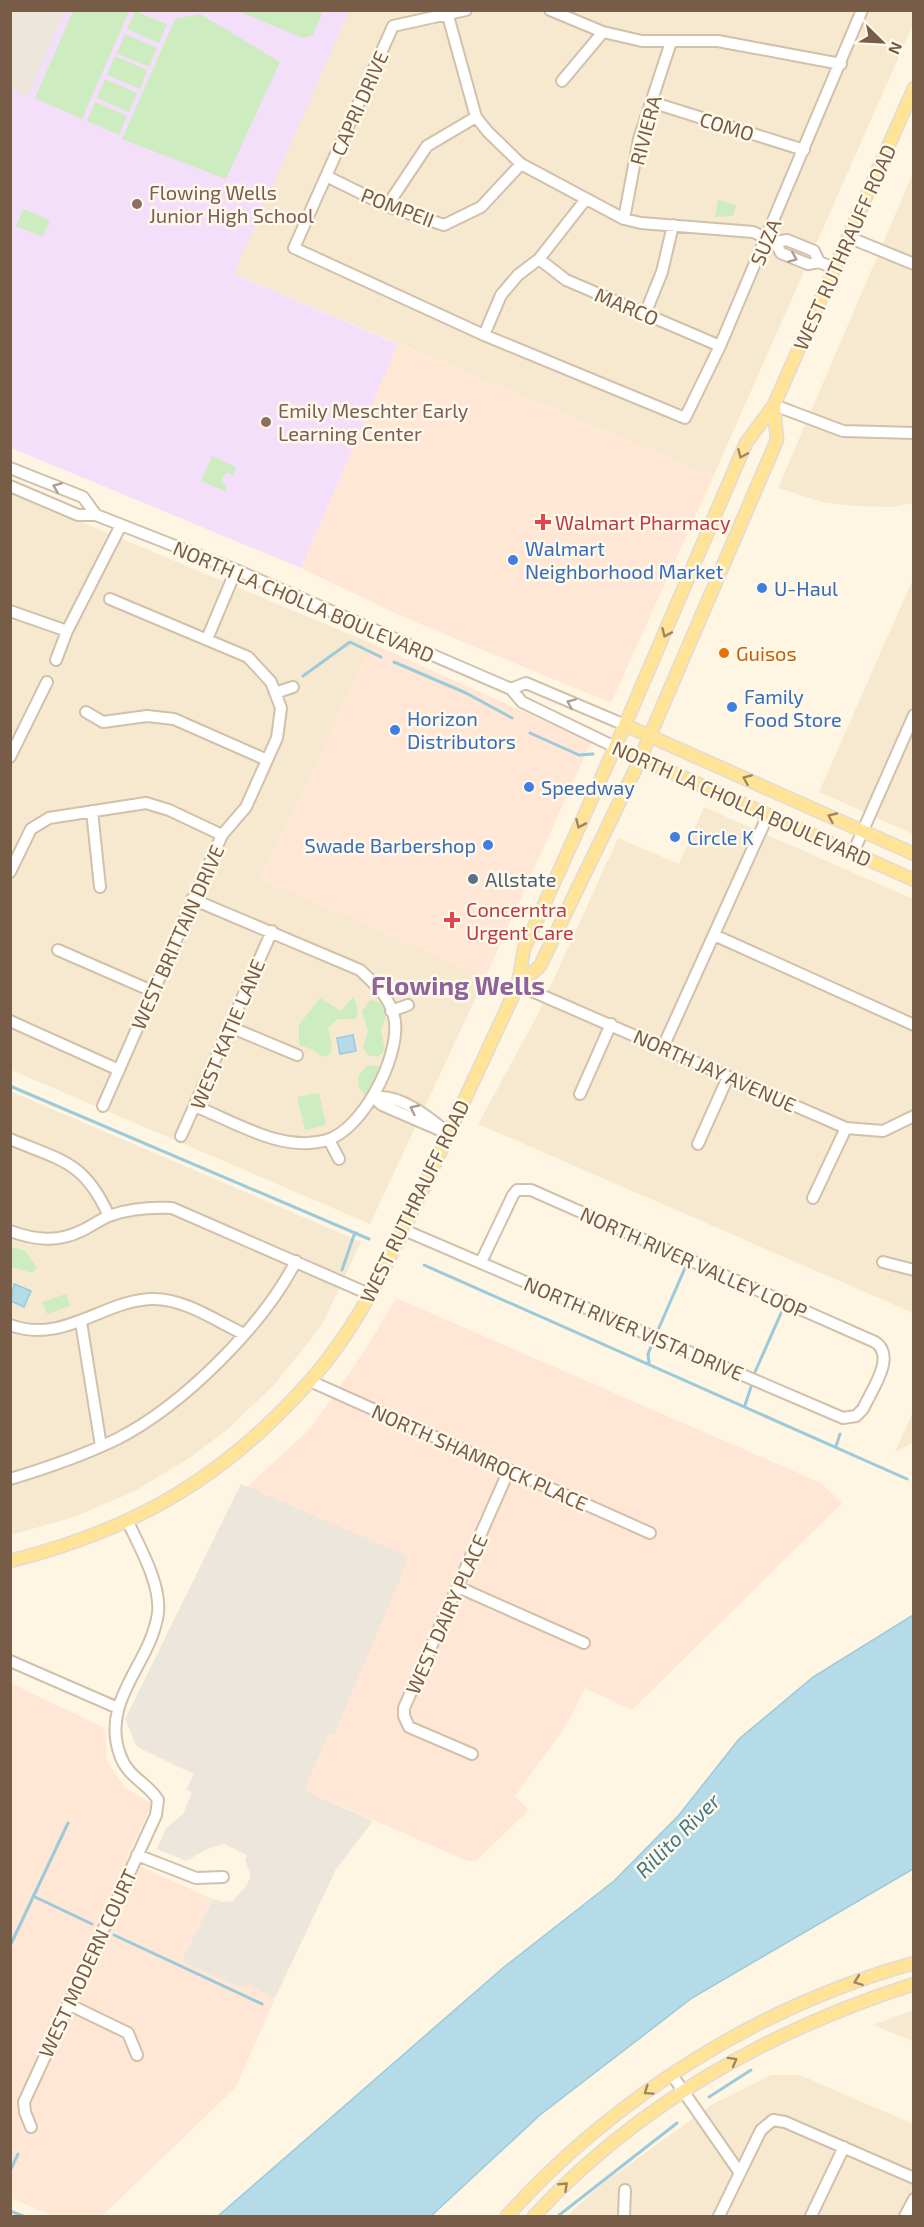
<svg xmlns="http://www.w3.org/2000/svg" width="924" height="2227" font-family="'Exo 2',sans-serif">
<rect width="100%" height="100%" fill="#fef6e2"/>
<path fill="#f6e9d0" d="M348 11H913V25L713 477 232 273Z
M913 173V503L891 507 854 506 822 502 778 488Z
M10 492 373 644 261 879 486 976 370 1224 11 1070Z
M913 579V834L819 792Z
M704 807 913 899V1313L478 1124 537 1016 618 838 679 864Z
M10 1091 361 1242 322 1325 274 1385 228 1429 188 1459 133 1492 71 1518 11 1535Z
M913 1412V1442L895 1452Z
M913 2010V2041L873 2025Z
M771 2075H800L913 2124V2216H567L601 2185 713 2104Z"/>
<path fill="#ffe6d5" d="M398 344 713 477 611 703 401 616 301 568Z
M373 644 591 742 486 976 467 970 261 879Z
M396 1298 821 1483 842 1503 632 1710 585 1688 567 1724 515 1796 529 1810 476 1861H468L304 1790 329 1733 334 1734 247 1487 311 1428 367 1347Z
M10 1683 105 1728 107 1761 125 1787 152 1804 126 1860 213 1899 183 1961 236 1986 248 1985 275 1998 236 2087 102 2216H52L11 2198Z"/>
<path fill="#ece6dd" d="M11 11H65L28 97 11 89Z
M241 1484 409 1557 334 1735 329 1733 304 1790 373 1821 336 1869 275 1998 248 1985 236 1986 182 1961 213 1899 223 1902 233 1901 247 1885 251 1875 245 1860 247 1855 224 1844 209 1848 186 1861 157 1849 166 1828 183 1814 192 1792 186 1790 194 1774 137 1747 125 1719Z"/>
<path fill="#f3dffa" d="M65 11H349L234 274 398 344 301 568 11 448V89L28 96Z"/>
<path fill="#cdecc0" d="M73 11H129L82 119 35 98Z
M135 11 167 24 159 43 127 29Z
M238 11H323L313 35 303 38Z
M200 14 280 62 226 179 122 139 175 19Z
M125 34 157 48 149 67 117 53Z
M115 56 147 70 140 89 107 75Z
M105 79 137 93 129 112 97 98Z
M95 102 127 116 119 135 87 121Z
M718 200 736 205 733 216 715 217Z
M23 209 50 220 43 237 16 226Z
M212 456 236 467 233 475 226 472 221 482 227 485 225 491 201 481Z
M354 996 358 1011 356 1019H338L328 1027 332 1048 330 1054 322 1057 314 1050 299 1045V1025L320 998 341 1011Z
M370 1000 380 1002 386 1014 381 1031 385 1050 378 1057 368 1055 363 1048 368 1031 362 1011Z
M371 1065 382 1067 367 1099 359 1088 358 1077 366 1066Z
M319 1093 326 1125 305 1130 297 1097Z
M11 1247 24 1250 37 1267 33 1273 11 1267Z
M66 1294 70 1306 47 1314 42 1302Z"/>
<path fill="#b5dbe8" stroke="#9bcadb" stroke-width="1.5" d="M353 1035 356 1051 340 1054 337 1038Z
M14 1284 31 1291 24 1307 11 1301Z
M913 1615V1869L692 1998 540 2115 431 2216H218L504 1967 614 1881 679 1815 739 1739 813 1677Z"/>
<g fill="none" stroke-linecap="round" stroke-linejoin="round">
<path stroke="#9bcadb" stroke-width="3" d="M394 662 466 693 512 718
M303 676 350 642 381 657
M530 733 579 755 593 754
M10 1086 369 1239
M424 1265 907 1479
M342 1270 354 1235 357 1233
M658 1330 685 1268
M649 1363 648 1354 652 1344
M755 1372 782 1311
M745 1405 751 1387
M836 1446 840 1434
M33 1896 92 1924
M114 1935 262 2004
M10 1946 68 1823
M709 2097 751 2070
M10 2171 18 2154
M10 2211 23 2216
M558 2216 677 2123"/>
<defs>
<path id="minor" d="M466 10 393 26 294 248 484 335 685 418 720 346 862 10
M550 10 603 32 642 41H718L841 64
M448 16 476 117 488 132 521 164 624 219 641 223 753 232 775 242 787 240 814 251 819 262
M562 81 603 32
M651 102 804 150
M326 176 387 206 444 225 481 207 521 164
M387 206 427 146 476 117
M624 219 639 139 671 42
M848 237 914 264
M775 242 781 253 808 264 819 262 834 268
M539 259 566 280 720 346
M645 314 662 272 673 225
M484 335 501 295 518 275 539 259 586 199
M774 405 843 431 914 433
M10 468 83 497 96 515
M10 486 78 515H96L236 570 511 689 522 702 615 747
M10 611 67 631
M207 639 236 570
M56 660 67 631 121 525
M511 689 526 683 625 725
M275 693 293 687
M86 712 103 722 147 716 174 719 267 760
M10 757 47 682
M92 811 100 887
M853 853 914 715
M10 872 31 829 49 818 146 803 169 810 222 835
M192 899 360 970C376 985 392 999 395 1022 399 1058 363 1129 327 1140 283 1153 237 1123 197 1107
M714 935 914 1025
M58 950 152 991
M518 985 846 1128 883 1131 914 1116
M391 1011 408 1005
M10 1021 119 1070
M230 1027 297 1055
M663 1047 768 815
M580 1094 611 1024
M373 1097C401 1094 429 1117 449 1134
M373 1097 382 1105 442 1131
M103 1106 222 835 246 807 277 738 281 708 271 682 248 657 110 599
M181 1136 272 931
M10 1139C62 1161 84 1161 109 1216
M329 1140 339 1159
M698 1144 728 1077
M813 1198 846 1128
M404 1230 843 1418 856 1416 863 1409C871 1391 897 1356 875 1342L531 1190H517L513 1195 481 1262
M10 1231C35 1240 58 1243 83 1230 92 1226 102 1218 112 1215 132 1208 150 1207 172 1208L369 1294
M883 1262 914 1270
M81 1322 101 1446
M10 1325C64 1345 104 1299 154 1299 185 1299 216 1321 244 1334
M310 1381 650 1533
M10 1479C47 1468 82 1456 117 1439 182 1406 263 1326 296 1261
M128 1522C140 1548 161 1584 158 1613 151 1664 100 1700 120 1755 128 1778 148 1783 158 1800
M458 1587 584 1643
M10 1661 118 1708
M472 1754 409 1727 404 1716V1708L509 1470
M137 1855 196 1878 223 1877
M68 2004 128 2033 137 2055
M672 2075 740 2173
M773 2120 785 2122 914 2178
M31 2127 25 2112 24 2102 156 1815 158 1800
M624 2216 625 2190
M719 2216 761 2130 773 2120
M811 2216 844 2147
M905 2216 914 2199"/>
<path id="major" d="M625 725 914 854
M615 747 914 880
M518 985 540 966 636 768 777 440 774 405
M10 1561C134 1530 224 1478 309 1382 361 1324 395 1248 428 1178 458 1114 488 1049 518 985L524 949 625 725 746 443 774 405 914 88
M507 2216C614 2097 759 2006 914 1963
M534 2216C637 2105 770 2030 914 1984"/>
</defs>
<use href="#minor" stroke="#d1c1ab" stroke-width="14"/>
<use href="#major" stroke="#e1dbd7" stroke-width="15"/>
<use href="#minor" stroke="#fff" stroke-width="10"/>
<use href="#major" stroke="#ffe498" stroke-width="12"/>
</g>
<defs><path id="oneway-chevron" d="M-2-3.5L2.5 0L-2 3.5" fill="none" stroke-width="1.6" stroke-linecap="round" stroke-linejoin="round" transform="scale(1.5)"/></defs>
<g stroke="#ad9e91">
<use href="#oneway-chevron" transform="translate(793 258) rotate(22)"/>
<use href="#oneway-chevron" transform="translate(57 487) rotate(-158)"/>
<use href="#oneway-chevron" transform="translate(571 703) rotate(-157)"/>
<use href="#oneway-chevron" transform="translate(414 1109) rotate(-155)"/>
</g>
<g stroke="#a0865f">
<use href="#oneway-chevron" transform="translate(742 454) rotate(113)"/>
<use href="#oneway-chevron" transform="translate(666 633) rotate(114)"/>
<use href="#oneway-chevron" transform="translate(747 779) rotate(-157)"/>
<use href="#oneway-chevron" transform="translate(832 817) rotate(-155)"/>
<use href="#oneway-chevron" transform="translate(580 824) rotate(114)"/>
<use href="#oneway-chevron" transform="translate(858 1981) rotate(160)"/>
<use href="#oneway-chevron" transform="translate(733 2061) rotate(-29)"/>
<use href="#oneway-chevron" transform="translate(648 2091) rotate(145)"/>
<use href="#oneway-chevron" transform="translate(564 2186) rotate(-43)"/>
</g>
<g fill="#8d6e63" stroke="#fff9ea" stroke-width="2">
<circle cx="137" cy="204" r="6"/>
<circle cx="266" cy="422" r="6"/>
</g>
<g fill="#e0444e" stroke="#fff9ea" stroke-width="2">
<path d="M540 513h6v6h6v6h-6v6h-6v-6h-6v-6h6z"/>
<path d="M449 911h6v6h6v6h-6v6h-6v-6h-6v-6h6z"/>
</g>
<g fill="#3f7fe0" stroke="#fff9ea" stroke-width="2">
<circle cx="513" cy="560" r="6"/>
<circle cx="762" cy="588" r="6"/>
<circle cx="732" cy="707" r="6"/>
<circle cx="395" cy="730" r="6"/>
<circle cx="529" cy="787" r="6"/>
<circle cx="675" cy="837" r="6"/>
<circle cx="488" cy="845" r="6"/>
</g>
<circle fill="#e8710a" stroke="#fff9ea" stroke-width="2" cx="724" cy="653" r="6"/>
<circle fill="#5c6f8a" stroke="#fff9ea" stroke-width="2" cx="473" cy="879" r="6"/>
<g text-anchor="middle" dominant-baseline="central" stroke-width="5" stroke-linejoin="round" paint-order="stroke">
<g font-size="20" fill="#775d47" stroke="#fff9ea">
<text transform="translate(359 103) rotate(-66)">CAPRI DRIVE</text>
<text transform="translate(727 126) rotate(17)">COMO</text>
<text transform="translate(645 130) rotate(-75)">RIVIERA</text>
<text transform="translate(398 207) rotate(21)">POMPEII</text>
<text transform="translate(765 242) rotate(-67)">SUZA</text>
<text transform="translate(844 247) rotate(-66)">WEST RUTHRAUFF ROAD</text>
<text transform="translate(627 306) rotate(23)">MARCO</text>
<text transform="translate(304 601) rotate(23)">NORTH LA CHOLLA BOULEVARD</text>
<text transform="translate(742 803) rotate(24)">NORTH LA CHOLLA BOULEVARD</text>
<text transform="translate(177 937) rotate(-66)">WEST BRITTAIN DRIVE</text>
<text transform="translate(227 1034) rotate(-67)">WEST KATIE LANE</text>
<text transform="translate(715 1070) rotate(24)">NORTH JAY AVENUE</text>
<text transform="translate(414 1201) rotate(-64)">WEST RUTHRAUFF ROAD</text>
<text transform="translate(694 1262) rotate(24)">NORTH RIVER VALLEY LOOP</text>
<text transform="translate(634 1328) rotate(23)">NORTH RIVER VISTA DRIVE</text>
<text transform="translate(480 1457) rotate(24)">NORTH SHAMROCK PLACE</text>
<text transform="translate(446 1614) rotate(-66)">WEST DAIRY PLACE</text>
<text transform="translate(87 1963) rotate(-65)">WEST MODERN COURT</text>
</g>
<g font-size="20" fill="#785e54" stroke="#fff9ea" text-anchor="start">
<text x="149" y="192">Flowing Wells<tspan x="149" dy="23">Junior High School</tspan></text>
<text x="278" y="410">Emily Meschter Early<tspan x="278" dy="23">Learning Center</tspan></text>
</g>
<g font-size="20" fill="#be3a42" stroke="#fff9ea" text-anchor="start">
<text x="555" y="522">Walmart Pharmacy</text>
<text x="466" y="909">Concerntra<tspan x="466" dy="23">Urgent Care</tspan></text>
</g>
<g font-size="20" fill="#366cbe" stroke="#fff9ea" text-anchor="start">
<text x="525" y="548">Walmart<tspan x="525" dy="23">Neighborhood Market</tspan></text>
<text x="774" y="588">U-Haul</text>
<text x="744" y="696">Family<tspan x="744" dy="23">Food Store</tspan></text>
<text x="407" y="718">Horizon<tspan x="407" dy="23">Distributors</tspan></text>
<text x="541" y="787">Speedway</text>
<text x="687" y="837">Circle K</text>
<text x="476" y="845" text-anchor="end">Swade Barbershop</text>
</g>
<g font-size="20" fill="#c56008" stroke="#fff9ea" text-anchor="start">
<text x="736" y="653">Guisos</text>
</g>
<g font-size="20" fill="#4e5e75" stroke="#fff9ea" text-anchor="start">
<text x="485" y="879">Allstate</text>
</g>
<g font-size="21" font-style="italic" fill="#3f778c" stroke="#fff9ea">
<text transform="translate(677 1835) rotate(-45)">Rillito River</text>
</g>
<g font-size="26" font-weight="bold" fill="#8e629b" stroke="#fff9ea">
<text x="458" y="984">Flowing Wells</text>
</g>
</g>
<rect width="924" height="2227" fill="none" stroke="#775d47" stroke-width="24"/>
<g transform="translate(882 42) rotate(114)" stroke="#fff9ea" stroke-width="4.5" paint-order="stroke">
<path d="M0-4.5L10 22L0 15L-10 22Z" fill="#775d47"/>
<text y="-9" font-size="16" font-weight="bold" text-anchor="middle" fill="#775d47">N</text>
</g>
</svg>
